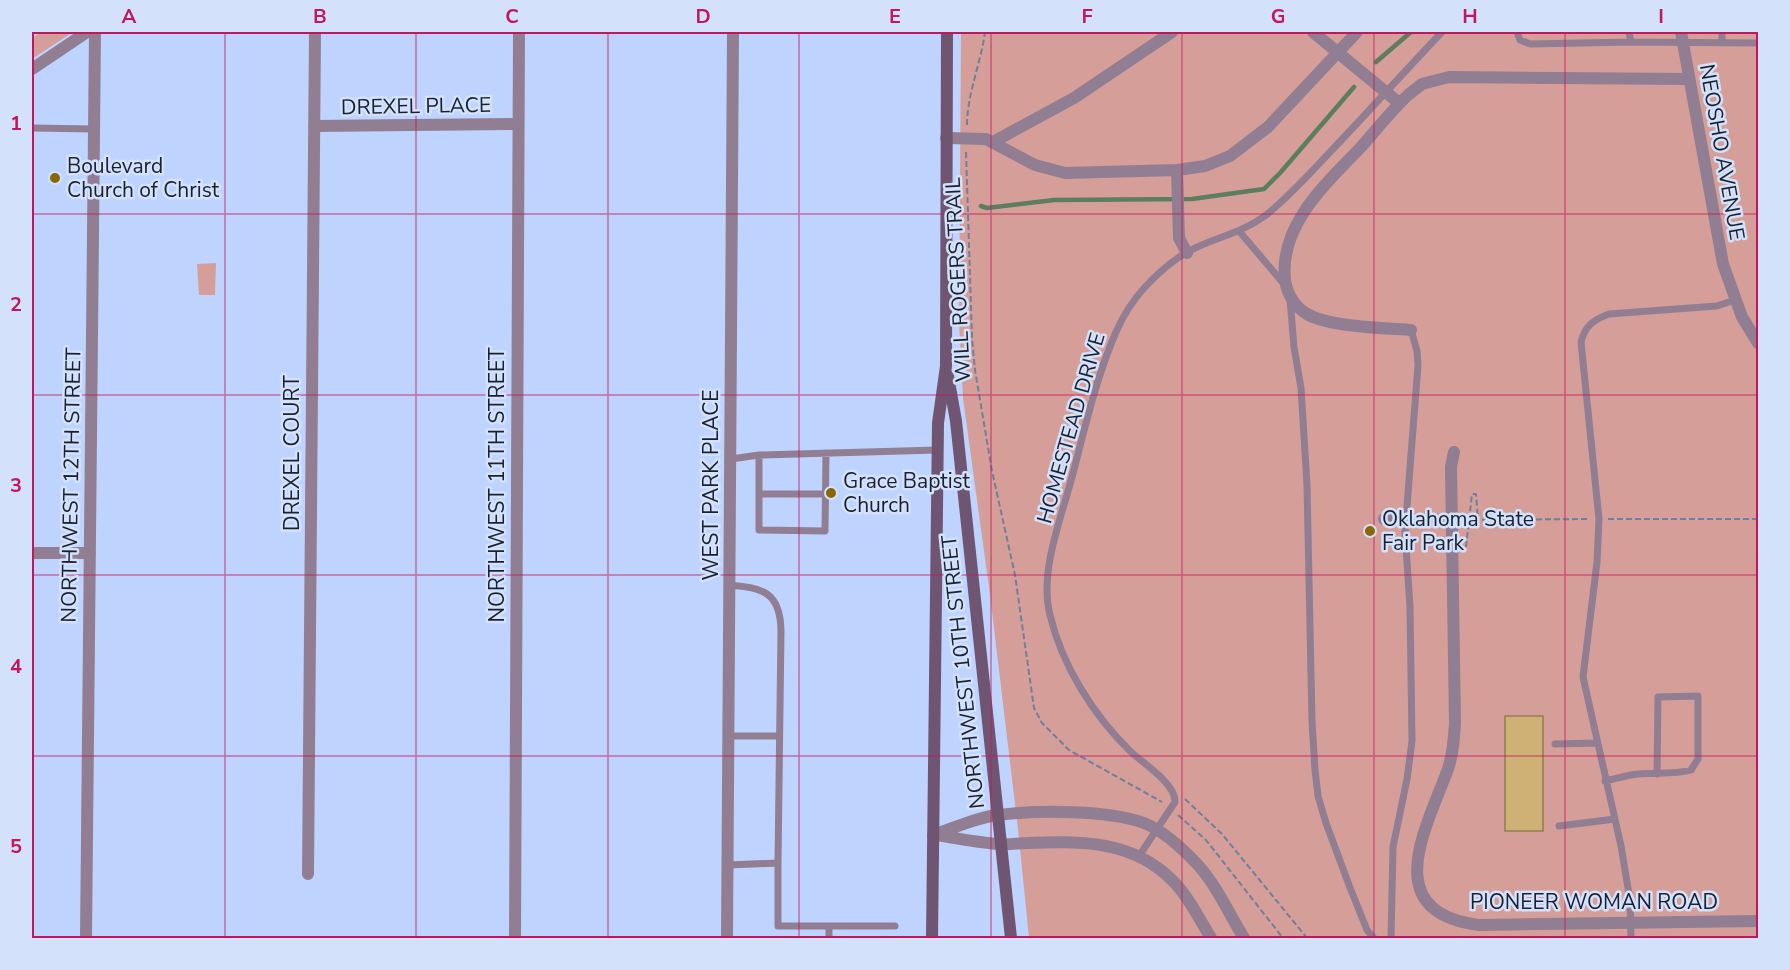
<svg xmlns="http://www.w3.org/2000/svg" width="1790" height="970" font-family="'Nunito Sans',sans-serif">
<rect width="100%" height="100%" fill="#bed4fe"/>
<path fill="#d69e99" d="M41 32H73L32 59V38Z
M961 32H1758V938H1029L1018 829 990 595 963 398 959 322Z
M216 263 215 295H199L197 264Z"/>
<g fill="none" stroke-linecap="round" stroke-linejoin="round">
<path stroke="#5b7d60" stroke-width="4.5" d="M1376 62 1411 32
M981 206 987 208 1054 200 1192 199 1264 189 1280 173 1354 87"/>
</g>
<path fill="#cfb176" stroke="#927d53" stroke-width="1.5" d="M1505 716H1543V831H1505Z"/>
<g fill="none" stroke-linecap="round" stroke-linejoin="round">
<path stroke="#6f7f9c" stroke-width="2" stroke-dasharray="6 3" stroke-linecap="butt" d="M967 125C967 94 981 63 985 32
M966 152 972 338 975 370 992 471 1015 575 1034 708 1042 723 1069 750 1162 802
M1608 519H1758
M1464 520 1588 519
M1466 547 1472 494H1476L1478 520
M1185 799 1222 834 1307 938
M1178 815 1206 840 1283 938"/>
<path stroke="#917e92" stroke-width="7" d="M1517 32 1520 40 1530 44 1631 42
M1629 32 1631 42 1758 43
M1722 32V43
M32 128 94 129
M1239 231 1284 284
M1290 299 1294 347 1301 388 1307 485 1312 721 1315 770 1318 796 1326 823 1349 885 1367 930 1374 938
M759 455V530L825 531 826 453
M731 459 759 455 937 450
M760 494H825
M729 736H779
M1555 744 1597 743
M1605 781C1616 779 1627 775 1638 774 1656 772 1673 775 1691 770L1698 759V696L1658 697 1657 774
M1559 826 1615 819
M1139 856 1175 802C1176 784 1144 764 1131 752 1094 716 1062 666 1050 615 1039 572 1061 519 1072 477 1085 428 1096 378 1116 332 1123 316 1133 300 1145 287 1159 272 1176 257 1195 248 1219 237 1245 231 1266 215 1290 196 1311 172 1332 150 1369 111 1405 71 1442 32
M778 863V926H895
M728 865 778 863 781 630C780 592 763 588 729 585
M829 938V926
M1391 938 1393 847 1407 779 1412 741 1410 607 1405 532 1418 365 1417 351 1411 330
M1631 938 1630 900 1621 846 1583 677 1597 562 1599 519 1581 342C1585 326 1593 320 1609 314L1717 306 1735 300"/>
<path stroke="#917e92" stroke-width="12" d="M1313 32 1399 103
M1681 32 1723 264 1742 317 1758 343
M314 126 518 124
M946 138 986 139 1035 165 1065 173 1177 170 1205 166 1230 156 1268 127 1357 32
M993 142 1074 98 1172 32
M1177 170 1179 238 1187 253
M1411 330C1385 328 1329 327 1307 314 1295 307 1287 294 1285 280 1279 224 1327 183 1362 146 1377 129 1391 111 1408 95L1422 84 1449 77 1688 79
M1454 452 1451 467 1455 723C1454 739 1453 754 1448 769 1426 829 1378 912 1479 925L1758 921
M1384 519 1453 520
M32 553H90
M308 874 315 32
M86 938 95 32
M515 938 519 32
M727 938 733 32"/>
<path stroke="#917e92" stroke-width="12" d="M32 69 87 32
M933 835C954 828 977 817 999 815 1037 810 1109 810 1144 823 1164 831 1183 849 1198 865 1217 886 1229 914 1244 938
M936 835C957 838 979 843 1000 844 1009 845 1018 843 1027 843 1081 841 1133 840 1173 881 1189 897 1199 919 1211 938"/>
<path stroke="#705572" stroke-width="12" d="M948 376 956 421 1011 938
M932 938 938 423 946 366 947 32"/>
</g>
<path fill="none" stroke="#c2185b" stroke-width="1.5" stroke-opacity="0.55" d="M225 32V938M416 32V938M608 32V938M799 32V938M991 32V938M1182 32V938M1374 32V938M1565 32V938M32 214H1758M32 395H1758M32 575H1758M32 756H1758"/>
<g fill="#8a6605" stroke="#d3e1fa" stroke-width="2">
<circle cx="55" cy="178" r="6"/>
<circle cx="831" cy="493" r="6"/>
<circle cx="1370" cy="531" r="6"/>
</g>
<g text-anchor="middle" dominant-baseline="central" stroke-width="5" stroke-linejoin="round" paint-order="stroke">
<g font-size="21" fill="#192130" stroke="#d3e1fa">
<text transform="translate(416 106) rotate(-1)">DREXEL PLACE</text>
<text transform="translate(1722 152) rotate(80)">NEOSHO AVENUE</text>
<text transform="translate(958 280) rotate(-93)">WILL ROGERS TRAIL</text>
<text transform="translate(1071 428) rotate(-74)">HOMESTEAD DRIVE</text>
<text transform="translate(292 453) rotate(-90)">DREXEL COURT</text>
<text transform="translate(71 485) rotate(-89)">NORTHWEST 12TH STREET</text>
<text transform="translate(497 485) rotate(-90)">NORTHWEST 11TH STREET</text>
<text transform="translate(711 485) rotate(-90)">WEST PARK PLACE</text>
<text transform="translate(963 672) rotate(-96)">NORTHWEST 10TH STREET</text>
<text x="1594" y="902">PIONEER WOMAN ROAD</text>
</g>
<g font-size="21" fill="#192130" stroke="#d3e1fa" text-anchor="start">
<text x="67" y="166">Boulevard<tspan x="67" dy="24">Church of Christ</tspan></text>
<text x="843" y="481">Grace Baptist<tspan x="843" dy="24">Church</tspan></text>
<text x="1382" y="519">Oklahoma State<tspan x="1382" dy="24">Fair Park</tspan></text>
</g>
</g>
<rect width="1790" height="970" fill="none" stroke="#d3e1fa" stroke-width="66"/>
<rect x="33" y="33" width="1724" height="904" fill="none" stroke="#c2185b" stroke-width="2"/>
<g font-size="20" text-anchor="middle" font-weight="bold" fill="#c2185b">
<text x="129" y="23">A</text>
<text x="320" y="23">B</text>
<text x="512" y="23">C</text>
<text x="703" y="23">D</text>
<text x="895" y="23">E</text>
<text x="1087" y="23">F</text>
<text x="1278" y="23">G</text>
<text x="1470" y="23">H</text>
<text x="1661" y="23">I</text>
<text x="16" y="130">1</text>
<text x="16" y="311">2</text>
<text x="16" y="492">3</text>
<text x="16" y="673">4</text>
<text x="16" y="853">5</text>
</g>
</svg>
